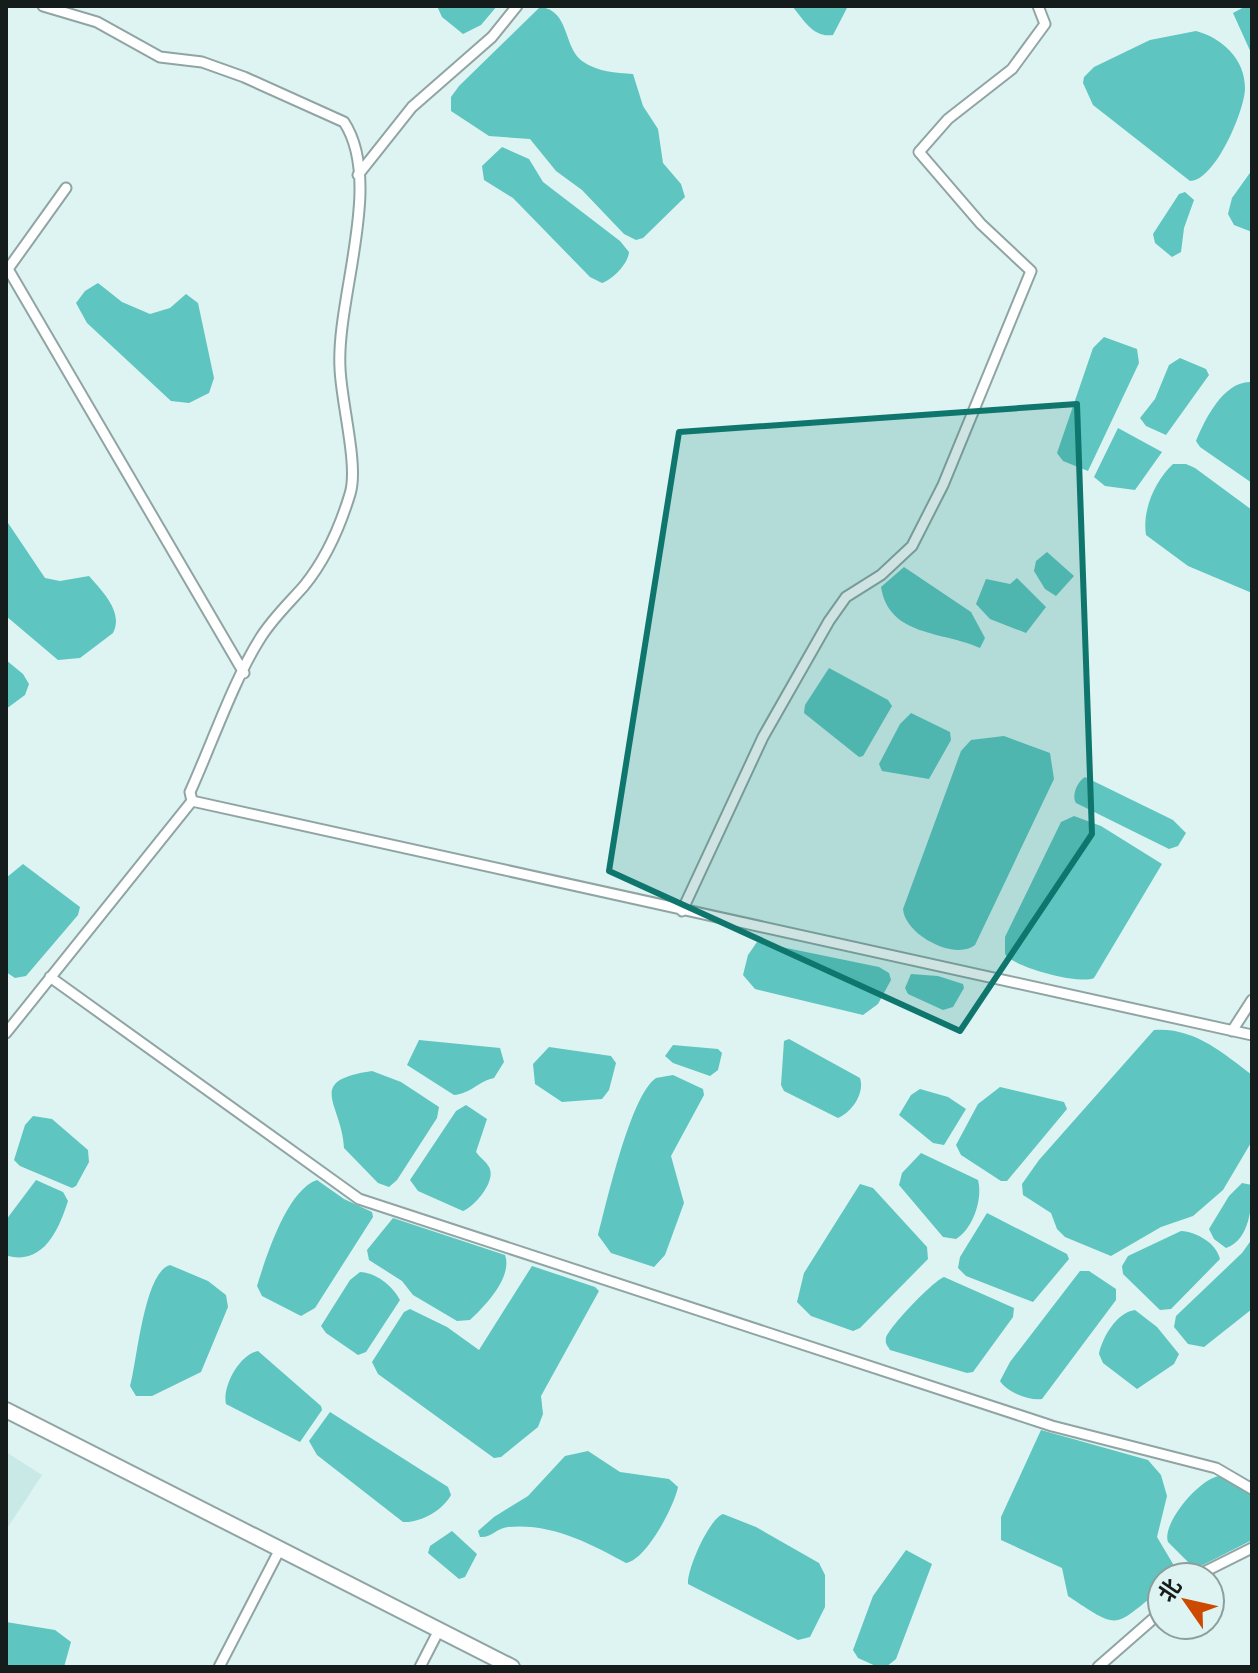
<svg xmlns="http://www.w3.org/2000/svg" width="1258" height="1673" font-family="Raleway,'Noto Sans SC',sans-serif">
<rect width="100%" height="100%" fill="#ddf4f2"/>
<path fill="#c9e9e7" d="M6 1452 42 1475 6 1530Z"/>
<path fill="#5ec5c0" d="M437 6H497L481 25 463 34 442 17Z
M792 6H848L833 35C813 38 804 20 792 6Z
M1246 6H1252V55L1233 13Z
M540 7C570 10 563 47 582 61 598 72 615 73 633 74L643 106 658 129 663 163 681 184 685 197 643 238 636 240 624 234 582 190 556 171 530 139 489 136 451 111V97L459 86Z
M1196 31C1222 38 1245 59 1245 88 1245 110 1215 181 1190 181L1093 105 1083 83 1084 77 1094 67 1150 40Z
M502 147 529 159 543 182 620 241 629 252C628 264 613 279 602 283L590 277 513 198 484 180 482 166Z
M1252 170V232L1234 225 1228 214 1232 198Z
M1185 192 1194 200 1184 228 1181 252 1172 257 1155 243 1153 234 1179 194Z
M98 283 122 302 150 314 170 308 186 294 198 303 214 378 209 393 189 403 171 401 87 323 76 303 85 291Z
M1104 337 1137 349 1139 363 1088 471 1063 461 1057 453 1093 348Z
M1180 358 1206 369 1209 375 1166 435 1146 426 1140 418 1155 399 1169 365Z
M1252 382V483L1200 447 1196 441C1205 419 1224 380 1252 382Z
M1118 428 1162 452 1135 490 1105 486 1094 477Z
M1173 464H1186L1195 468 1252 510V593L1188 566 1146 535C1142 510 1155 481 1173 464Z
M6 520 45 578 60 581 89 576C102 591 124 612 113 633L80 658 58 660 6 616Z
M1047 552 1074 576 1056 596 1045 589 1034 571 1036 561Z
M904 567 971 612 985 638 980 648C943 631 889 637 881 587Z
M1017 578 1046 607 1026 633 990 619 976 604 986 579 1010 584Z
M6 660 23 674 29 684 25 695 6 709Z
M829 668 888 700 892 706 863 756 859 757 804 713 805 705Z
M911 713 950 732 951 740 929 779 882 771 879 764 900 724Z
M1004 736 1050 753 1054 779 975 945C955 961 905 935 903 909L961 751 971 740Z
M1085 777 1173 820 1186 833 1178 846 1169 849 1076 803C1071 795 1078 781 1085 777Z
M1074 816 1101 826 1162 864 1094 978C1080 985 1013 967 1005 954V937L1061 822Z
M23 864 80 907 78 915 26 976 15 978 6 972V878Z
M757 942 879 967 889 973 891 980 878 1004 863 1015 755 989 743 975 748 955Z
M911 974 938 976 963 984 964 988 953 1007 943 1010 908 994 905 988Z
M1154 1030C1194 1027 1223 1053 1252 1075V1141L1223 1190 1193 1216 1161 1227 1111 1256 1065 1237 1057 1229 1051 1213 1023 1195 1022 1184 1039 1160Z
M789 1039 860 1078C865 1093 852 1112 838 1118L784 1091 781 1085 784 1041Z
M419 1040 500 1048 504 1062 494 1078C479 1081 470 1094 454 1095L407 1065Z
M673 1045 718 1049 722 1053 718 1070 710 1076 673 1063 665 1056Z
M549 1047 611 1056 616 1063 609 1090 602 1099 562 1102 535 1084 533 1064Z
M372 1071 401 1082 439 1107 437 1118 397 1180 389 1187 378 1183 344 1148C342 1103 304 1081 372 1071Z
M673 1075 703 1089 704 1095 671 1156 684 1203 665 1255 654 1267 611 1253 598 1235C607 1202 630 1096 656 1078Z
M1000 1087 1064 1102 1067 1109 1007 1181H1001L961 1155 956 1145 978 1104Z
M920 1089 948 1097 966 1109 944 1145 933 1143 899 1115 911 1095Z
M466 1105 487 1119 476 1152C480 1158 486 1161 489 1167 497 1181 474 1207 463 1211L418 1191 410 1180 456 1111Z
M33 1116 52 1119 88 1150 89 1162 76 1186 72 1188 20 1166 14 1160 25 1125Z
M921 1153 978 1180C983 1199 973 1229 956 1239L943 1237 899 1185 902 1173Z
M36 1180 63 1192 68 1201C59 1229 44 1265 8 1256L6 1220Z
M317 1180 344 1199 372 1212 373 1217 315 1308 301 1316 262 1296 257 1286C266 1257 287 1190 317 1180Z
M1242 1183 1252 1185C1252 1206 1250 1240 1226 1248L1214 1239 1209 1229 1229 1196Z
M860 1184 873 1188 927 1247 928 1259 860 1328 853 1331 811 1316 797 1302 804 1273Z
M987 1213 1067 1254 1069 1259 1033 1302 966 1276 958 1268 960 1257Z
M393 1218 505 1255C513 1277 485 1306 470 1320L457 1321 413 1295 402 1281 369 1260 367 1250Z
M1181 1231C1197 1232 1216 1243 1220 1259L1171 1309 1160 1310 1123 1274 1122 1266 1128 1256Z
M1252 1239V1309L1204 1347 1188 1344 1174 1327 1176 1316 1242 1253Z
M170 1265 208 1281 226 1295 228 1307 201 1372 152 1396H136L130 1386C137 1362 144 1272 170 1265Z
M532 1266 595 1287 599 1291 541 1396 543 1414 538 1427 501 1457 494 1458 378 1374 372 1362 404 1312 410 1309 447 1327 479 1350Z
M1080 1271H1089L1116 1289V1300L1042 1399C1029 1401 1007 1392 1000 1381L1010 1362Z
M360 1272C375 1272 393 1286 400 1300L366 1352 358 1355 326 1333 321 1326 350 1280Z
M944 1277 1014 1308 1013 1317 973 1372 967 1373 890 1350C887 1345 885 1344 886 1338 889 1327 933 1281 944 1277Z
M1135 1310 1157 1327 1179 1354 1174 1364 1137 1389 1103 1363 1099 1354C1102 1338 1117 1312 1135 1310Z
M258 1351 321 1406 322 1410 300 1442 226 1404C222 1386 240 1354 258 1351Z
M330 1412 448 1487 451 1495C443 1510 421 1523 403 1522L317 1455 309 1441Z
M1041 1430 1148 1460 1161 1475 1167 1496 1157 1537 1173 1564V1575L1162 1577V1589C1112 1627 1122 1632 1068 1596L1062 1568 1001 1540V1517Z
M588 1451 620 1472 669 1479 678 1487C674 1507 646 1560 626 1563 589 1543 552 1523 508 1527 497 1528 491 1538 480 1537L478 1531 494 1517 528 1496 565 1456Z
M1221 1476 1252 1495V1540L1203 1565 1192 1566 1168 1542C1161 1524 1201 1476 1221 1476Z
M723 1514 756 1527 819 1563 825 1575V1607L810 1637 798 1640 688 1584C687 1569 709 1519 723 1514Z
M452 1531 477 1554 465 1577 459 1579 428 1553 430 1546Z
M906 1550 932 1564 896 1659 886 1667H878L858 1658 853 1650 873 1596Z
M6 1622 55 1630 71 1642 64 1667H6Z"/>
<g fill="none" stroke-linecap="round" stroke-linejoin="round">
<defs>
<path id="street" d="M358 175 412 107 492 37 517 6
M66 188 8 269 244 673
M192 801 1252 1035
M682 911 763 737 829 621 846 597 881 575 912 546 943 485 1031 271 981 224 919 152 948 119 1012 69 1045 24 1038 6
M50 977 359 1199 1052 1426 1216 1468 1252 1489
M1232 1031 1252 1000
M6 1033 192 801 190 792C211 746 234 679 261 637 273 618 289 603 304 586 326 559 340 527 350 494 359 466 341 402 340 368 336 298 384 183 344 122L244 77 202 62 160 57 97 22 43 6
M1194 1577 1252 1548
M219 1667 280 1549
M420 1667 439 1630
M1098 1667 1162 1611"/>
<path id="secondary" d="M6 1410 512 1667"/>
</defs>
<use href="#street" stroke="#90a5a3" stroke-width="13"/>
<use href="#secondary" stroke="#90a5a3" stroke-width="18"/>
<use href="#street" stroke="#fff" stroke-width="9"/>
<use href="#secondary" stroke="#fff" stroke-width="14"/>
</g>
<path fill="#0f766e" fill-opacity="0.2" stroke="#0f766e" stroke-width="6" stroke-linejoin="round" d="M1077 404 1092 834 960 1031 609 871 679 432Z"/>
<rect width="1258" height="1673" fill="none" stroke="#151d1c" stroke-width="16"/>
<g transform="translate(1186 1601) rotate(304)"><circle r="38" fill="#ddf4f2" stroke="#8d9e9c" stroke-width="2"/>
<path d="M0-6L14 30L0 20L-14 30Z" fill="#ce4900"/>
<text y="-12" font-size="22" font-weight="bold" text-anchor="middle" fill="#151d1c">北</text>
</g>
</svg>
